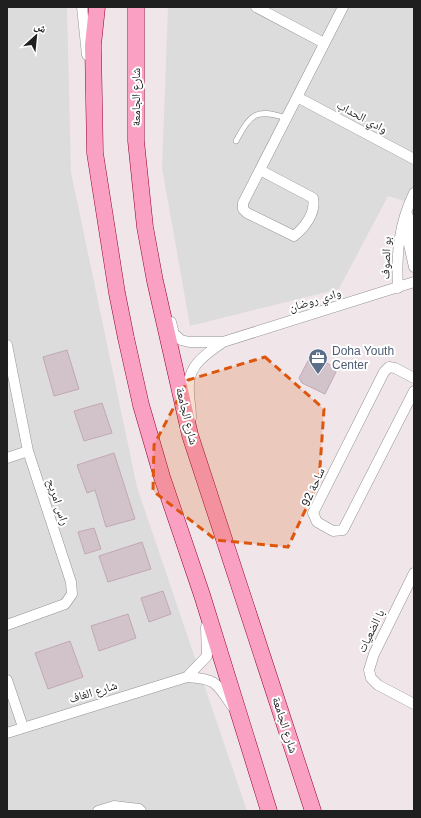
<svg xmlns="http://www.w3.org/2000/svg" width="421" height="818" font-family="Arial,'Noto Naskh Arabic',sans-serif">
<rect width="100%" height="100%" fill="#f0e6e9"/>
<path fill="#dddcdd" d="M7 7H67L71 172 137 487 247 811H7Z
M168 7H414V204L388 196 339 289 190 326 162 168Z"/>
<path fill="#d2c3ca" stroke="#c1a8b5" d="M67 350 79 389 54 396 43 357Z
M316 357 334 367 336 372 325 394 302 383 299 378 309 359Z
M102 403 112 433 84 441 74 411Z
M114 453 135 519 106 527 95 490 87 493 77 465Z
M94 528 101 549 85 554 78 532Z
M142 542 151 569 108 582 99 556Z
M163 591 171 614 149 622 141 598Z
M128 614 136 638 99 651 91 626Z
M70 641 83 677 48 689 35 653Z"/>
<g fill="none" stroke-linecap="round" stroke-linejoin="round">
<defs>
<path id="service" d="M236 141C251 114 255 108 286 118"/>
<path id="minor" d="M82 7 87 55
M256 7 324 43
M297 97 414 159
M260 170 313 198C316 213 305 227 294 236L247 213 243 209V203L343 7
M408 216V240L414 267
M398 288C396 254 399 224 414 193
M171 322 174 334 181 340 189 342H223L414 282
M7 345 28 451 71 582 72 594 65 604 7 625
M414 378 395 368 389 367 384 372 313 513 317 522 333 531 343 530 414 391
M191 418C191 406 188 395 189 384 190 363 208 353 223 342
M7 458 28 451
M414 573 374 654 369 670 371 678 378 685 414 704
M187 677 207 656 206 627
M7 680 23 727
M7 733 187 677C216 679 216 682 232 706
M98 811 114 806 139 809 141 811"/>
<path id="primary" d="M97 7 93 45 95 153 117 293 126 338 141 405 162 477 202 595 269 811
M136 7V141L145 227 155 281 190 435 313 811"/>
</defs>
<use href="#service" stroke="#939393" stroke-width="6"/>
<use href="#minor" stroke="#939393" stroke-width="11"/>
<use href="#primary" stroke="#97032d" stroke-width="17"/>
<use href="#service" stroke="#fff" stroke-width="5"/>
<use href="#minor" stroke="#fff" stroke-width="10"/>
<use href="#primary" stroke="#faa0c3" stroke-width="16"/>
</g>
<path fill="#de560d" fill-opacity="0.2" stroke="#de560d" stroke-width="3" stroke-dasharray="8 5" stroke-linejoin="round" d="M265 357 324 409 319 481 288 547 216 540 153 491 154 445 188 380Z"/>
<defs>
<symbol id="office-pin" viewBox="-11 -11 22 30"><path d="M0 17L-7.5 6A9.5 9.5 0 1 1 7.5 6Z" fill="#5c6f8a" stroke="#fff"/><path d="M-6-3h4V-5.5h4V-3h4V5H-6ZM-1-4.5V-3h2v-1.5ZM-6 0V1H6V0Z" fill="#fff"/></symbol>
</defs>
<g fill-rule="evenodd">
<use href="#office-pin" x="307" y="347" width="22" height="30"/>
</g>
<g text-anchor="middle" dominant-baseline="central" stroke-width="4" stroke-linejoin="round" paint-order="stroke">
<g font-size="12" fill="#1f1f1f" stroke="#fff">
<text transform="translate(136 97) rotate(-90)">شارع الجامعة</text>
<text transform="translate(362 117) rotate(28)">وادي الحداب</text>
<text transform="translate(386 258) rotate(-88)">بو الصوف</text>
<text transform="translate(315 300) rotate(-17)">وادي روضان</text>
<text transform="translate(187 416) rotate(76)">شارع الجامعة</text>
<text transform="translate(313 487) rotate(-66)">ساحة 92</text>
<text transform="translate(58 502) rotate(72)">راس امريح</text>
<text transform="translate(371 631) rotate(-64)">با الضعيات</text>
<text transform="translate(93 692) rotate(-17)">شارع الغاف</text>
<text transform="translate(285 725) rotate(72)">شارع الجامعة</text>
</g>
<g font-size="12" fill="#4e5e75" stroke="#fff" text-anchor="start">
<text x="332" y="351">Doha Youth<tspan x="332" dy="14">Center</tspan></text>
</g>
</g>
<rect width="421" height="818" fill="none" stroke="#1f1f1f" stroke-width="16"/>
<g transform="translate(36 36) rotate(27)" stroke="#ffffff" stroke-width="3" paint-order="stroke">
<path d="M0-3L7 15L0 10L-7 15Z" fill="#1f1f1f"/>
<text y="-6" font-size="11" font-weight="bold" text-anchor="middle" fill="#1f1f1f">ش</text>
</g>
</svg>
